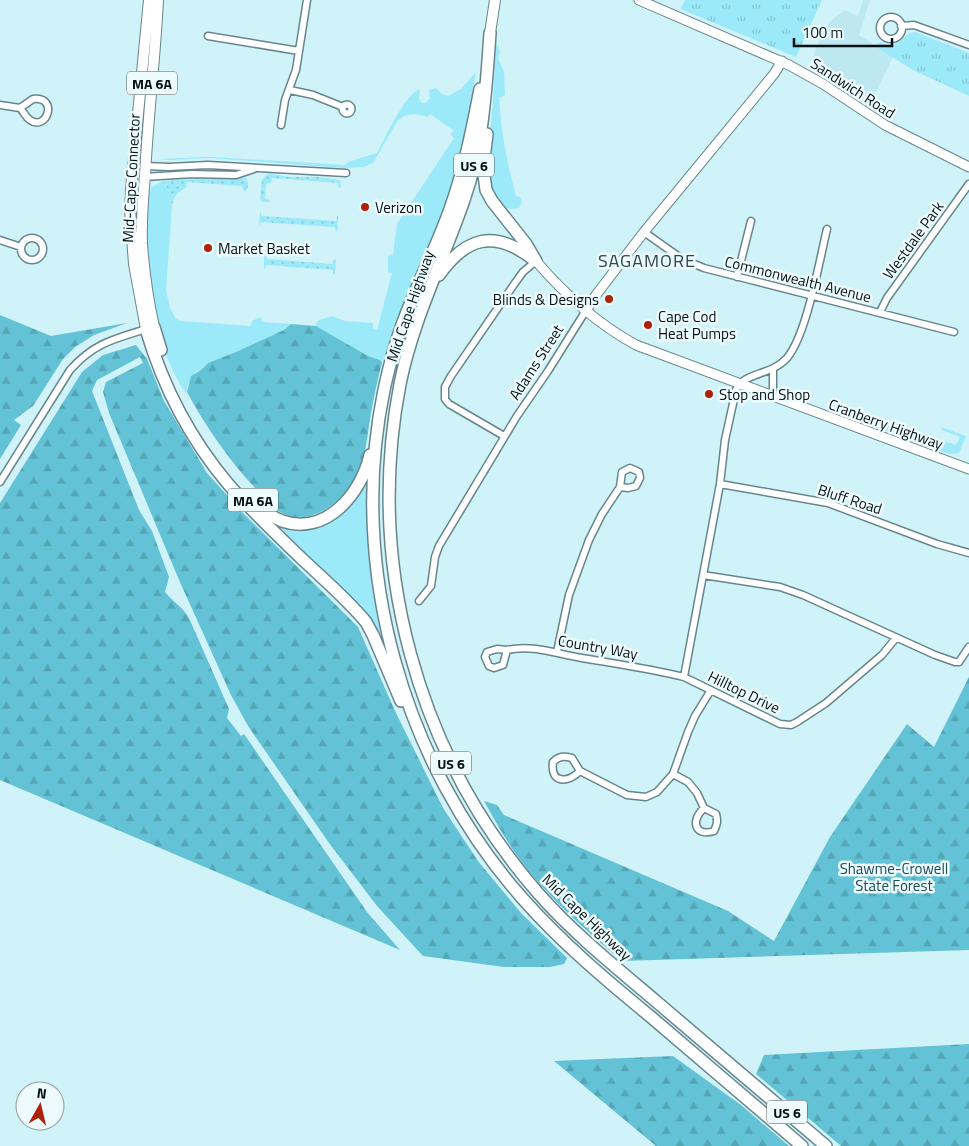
<svg xmlns="http://www.w3.org/2000/svg" width="969" height="1146" font-family="'Titillium Web',sans-serif">
<defs>
<pattern id="forest-firs" width="22" height="20" patternUnits="userSpaceOnUse" patternTransform="scale(1.25)"><rect width="22" height="20" fill="#63c2d5"/><path d="M5 1l3.5 6h-7zM16 11l3.5 6h-7z" fill="#54a6b6"/></pattern>
<pattern id="park-tufts" width="24" height="20" patternUnits="userSpaceOnUse" patternTransform="scale(1.25)"><rect width="24" height="20" fill="#9be9f9"/><path d="M3 7l-1-3M5 7V3M7 7l1-3M15 17l-1-3M17 17v-4M19 17l1-3" fill="none" stroke="#84c7d5"/></pattern>
<pattern id="garden-dots" width="8" height="8" patternUnits="userSpaceOnUse" patternTransform="scale(1.25)"><rect width="8" height="8" fill="#9be9f9"/><path d="M2 2h.1M6 6h.1" fill="none" stroke="#84c7d5" stroke-width="1.8" stroke-linecap="round"/></pattern>
</defs>
<rect width="100%" height="100%" fill="#d0f2f9"/>
<path fill="#bde8f1" d="M863 0H870L859 35 893 57 868 108 811 65 816 47 829 22 845 10 858 16Z"/>
<path fill="#9be9f9" d="M496 42 500 51 498 58 504 72 505 95 499 98C501 132 507 163 516 196L520 197 522 202 519 208 510 209 501 206 492 193 486 168 493 104Z
M476 72 463 145 450 192 382 363 380 360 368 356 316 326 317 321 332 316 345 321 373 323V329L377 330 392 273 388 272V256L393 255 397 224 454 138 451 135 453 130 430 114 427 117C418 113 406 113 398 120L373 163 364 167 343 168 210 158 171 160 159 159 210 157 345 165 348 162 377 153C385 138 405 94 420 89L419 99 422 103H425L430 98 429 90 436 88 442 94 448 96 461 89Z
M163 181 165 186 173 195 169 204 172 205 166 290 170 308 176 319 181 321 251 326 252 321 261 317 262 322 291 324 284 330 236 352 208 363 201 370 195 372 187 386V392H185C154 346 146 276 147 221 147 210 146 196 152 187Z
M169 380 194 428 222 469 249 500 308 527 364 484 366 485 371 550 394 673 375 630 230 482 178 405Z
M882 419 899 423 903 430 909 431 914 430 929 435 931 438 923 445 881 429Z
M941 427 966 436 959 453 950 454 937 450 936 443 938 439 956 445 960 437 942 430Z"/>
<path fill="url(#forest-firs)" d="M0 315 51 336 127 323 94 335 75 347 63 359 33 406 14 420 21 425 0 459Z
M291 324 316 326 368 356 380 360 382 363C377 381 373 400 370 419 367 438 365 461 356 478 341 503 310 528 280 512 270 506 263 497 255 488 228 459 206 427 187 392L191 376 201 370 208 363 236 352 284 330Z
M136 345 147 359 164 401 207 473 242 512 358 627 395 711 443 808 478 861 521 913 567 958 564 964 550 967H504L423 956 377 906 329 843 248 726 231 695 179 580 109 413 103 392 106 382 143 363 140 357 97 380 92 391 139 510 152 531 169 577 165 592C173 602 183 607 189 618L229 709 227 718 241 736 244 734 367 912 400 950 0 780V503L82 372 103 355Z
M969 677V950L622 961C581 926 539 890 509 844 500 830 492 815 484 801L497 805 504 815 728 911 774 941 830 837 907 724 934 747Z
M969 1044V1146H841L756 1074 764 1055Z
M673 1056 741 1105 789 1146H656L554 1061Z"/>
<path fill="url(#park-tufts)" d="M685 0H822L796 57 681 9Z
M915 32 969 53V96L913 70 876 47 880 42C900 53 900 34 915 32Z"/>
<path fill="url(#garden-dots)" d="M268 173 288 177H318L340 180 341 187 339 188 338 183 272 178 271 183 266 184 265 199 269 200 270 202H263L260 199 262 180Z
M241 177 246 178C249 183 249 189 244 192L242 186 187 182 186 188C177 192 174 196 172 205L169 204 173 195 163 183 164 181 197 178Z
M260 211 262 216 336 221 337 216H338L337 231 336 232 335 227 261 222 259 227Z
M264 254 266 255 267 259 333 264V260L336 259 335 274 333 275V270L266 265 264 271Z"/>
<g fill="none" stroke-linecap="round" stroke-linejoin="round">
<defs>
<path id="minor" d="M880 28a11 11 0 1 1 22 0a11 11 0 1 1-22 0Z
M901 26 914 25 969 45
M208 36 299 51
M290 90 313 95 343 107
M33 99C59 96 47 132 30 120 25 117 24 112 20 108Z
M342.5 109a4.5 4.5 0 1 1 9 0a4.5 4.5 0 1 1-9 0Z
M0 105 20 108
M281 125 285 100 296 70 307 0
M145 166 169 167 208 165 346 173
M144 177 192 174 236 175 254 169
M827 229C819 262 807 334 787 358 771 376 743 372 736 390L725 440 720 484 684 677 780 724 791 725 797 722 826 703 882 655 896 638
M644 232 682 259 704 268 954 332
M21 249a11 11 0 1 1 22 0a11 11 0 1 1-22 0Z
M0 240 21 247
M737 277 751 221
M880 312 887 298 969 184
M773 397V369
M504 436 449 404 445 399V387L451 376 515 283 523 272 536 261
M0 482 70 370C94 343 114 339 146 329
M720 484 828 503 937 544 969 553
M703 575 780 587 803 595 935 655 955 662H959L969 647
M419 601 431 586 435 557 439 546 517 416 548 371 585 312
M497 649 507 650 503 665 494 668 489 666 485 657 487 652Z
M507 650C532 644 557 654 582 658 617 664 651 669 684 677
M557 652 569 595 589 540 602 514 620 487 622 472 630 468 639 472 640 478 636 486 628 488 620 487
M580 771C568 783 550 784 553 762 559 756 563 756 572 758L580 771 627 795 646 797 657 792 673 774 688 732 695 716 711 690
M673 774 688 782 697 793 704 808 716 814C718 821 717 825 714 831 695 837 690 821 704 808"/>
<path id="secondary" d="M639 0 789 65 823 84 885 125 969 167
M536 261C565 295 596 323 636 345L969 469
M585 312 596 295 644 232 774 74 782 61"/>
<path id="trunk" d="M490 33 495 0
M154 327C148 300 144 272 142 244 141 221 143 198 145 175 148 117 155 59 158 0
M146 329 134 264 130 209 132 176 149 0"/>
<path id="motorway" d="M490 33C486 90 483 146 464 200 443 261 413 319 400 384 365 565 417 754 538 893 574 934 617 968 658 1003 714 1050 770 1098 826 1146
M480 89C472 130 464 170 450 209 438 243 422 274 409 307 398 333 390 362 384 390 347 567 403 764 523 899 562 943 606 980 651 1017 701 1060 752 1103 802 1146
M487 134 483 167 486 190 492 201 526 244 536 261
M439 275C466 237 494 229 533 259
M154 327 161 350
M146 329C163 387 190 439 229 485 251 510 275 533 299 556 321 577 346 598 366 622L373 635 401 701
M248 495C258 505 269 516 282 521 326 536 361 494 370 455"/>
</defs>
<use href="#minor" stroke="#67868c" stroke-width="9"/>
<use href="#secondary" stroke="#67868c" stroke-width="11"/>
<use href="#trunk" stroke="#67868c" stroke-width="12"/>
<use href="#motorway" stroke="#67868c" stroke-width="14"/>
<use href="#minor" stroke="#fff" stroke-width="6"/>
<use href="#secondary" stroke="#fff" stroke-width="9"/>
<use href="#trunk" stroke="#fff" stroke-width="10"/>
<use href="#motorway" stroke="#fff" stroke-width="11"/>
</g>
<g fill="#af220a" stroke="#eefbfe" stroke-width="2">
<circle cx="365" cy="207" r="5"/>
<circle cx="208" cy="248" r="5"/>
<circle cx="609" cy="299" r="5"/>
<circle cx="648" cy="325" r="5"/>
<circle cx="709" cy="394" r="5"/>
</g>
<g text-anchor="middle" dominant-baseline="central" stroke-width="5" stroke-linejoin="round" paint-order="stroke">
<g fill="#eefbfe" stroke="#4c575a" stroke-width="1">
<rect x="127" y="71.5" width="50" height="23" rx="4"/>
<rect x="454" y="153.5" width="40" height="23" rx="4"/>
<rect x="228" y="488.5" width="50" height="23" rx="4"/>
<rect x="431" y="751.5" width="40" height="23" rx="4"/>
<rect x="767" y="1100.5" width="40" height="23" rx="4"/>
</g>
<g font-size="14" font-weight="bold" fill="#061114">
<text x="152" y="83">MA 6A</text>
<text x="474" y="165">US 6</text>
<text x="253" y="500">MA 6A</text>
<text x="451" y="763">US 6</text>
<text x="787" y="1112">US 6</text>
</g>
<g font-size="15" fill="#061114" stroke="#eefbfe">
<text transform="translate(853 88) rotate(33)">Sandwich Road</text>
<text transform="translate(131 178) rotate(-87)">Mid-Cape Connector</text>
<text transform="translate(913 240) rotate(-54)">Westdale Park</text>
<text transform="translate(798 279) rotate(14)">Commonwealth Avenue</text>
<text transform="translate(410 306) rotate(-71)">Mid Cape Highway</text>
<text transform="translate(536 362) rotate(-57)">Adams Street</text>
<text transform="translate(886 424) rotate(20)">Cranberry Highway</text>
<text transform="translate(850 499) rotate(18)">Bluff Road</text>
<text transform="translate(598 647) rotate(10)">Country Way</text>
<text transform="translate(744 692) rotate(26)">Hilltop Drive</text>
<text transform="translate(587 917) rotate(44)">Mid Cape Highway</text>
</g>
<g font-size="15" fill="#061114" stroke="#eefbfe" text-anchor="start">
<text x="375" y="207">Verizon</text>
<text x="218" y="248">Market Basket</text>
<text x="599" y="299" text-anchor="end">Blinds &amp; Designs</text>
<text x="658" y="316">Cape Cod<tspan x="658" dy="17">Heat Pumps</tspan></text>
<text x="719" y="394">Stop and Shop</text>
</g>
<g font-size="15" fill="#204c54" stroke="#eefbfe">
<text x="894" y="868">Shawme-Crowell<tspan x="894" dy="17">State Forest</tspan></text>
</g>
<g font-size="18" letter-spacing="1" fill="#2a484e" stroke="#eefbfe">
<text x="647" y="260">SAGAMORE</text>
</g>
</g>
<g transform="translate(40 1106) rotate(8)"><circle r="24" fill="#eefbfe" stroke="#919da0"/>
<path d="M0-4L9 19L0 12L-9 19Z" fill="#af220a"/>
<text y="-8" font-size="14" font-weight="bold" text-anchor="middle" fill="#061114">N</text>
</g>
<path d="M794 38v8h98v-8" fill="none" stroke="#061114" stroke-width="2.5"/>
<text x="802" y="38" font-size="15" fill="#061114" stroke="#eefbfe" stroke-width="4" paint-order="stroke">100 m</text>
</svg>
